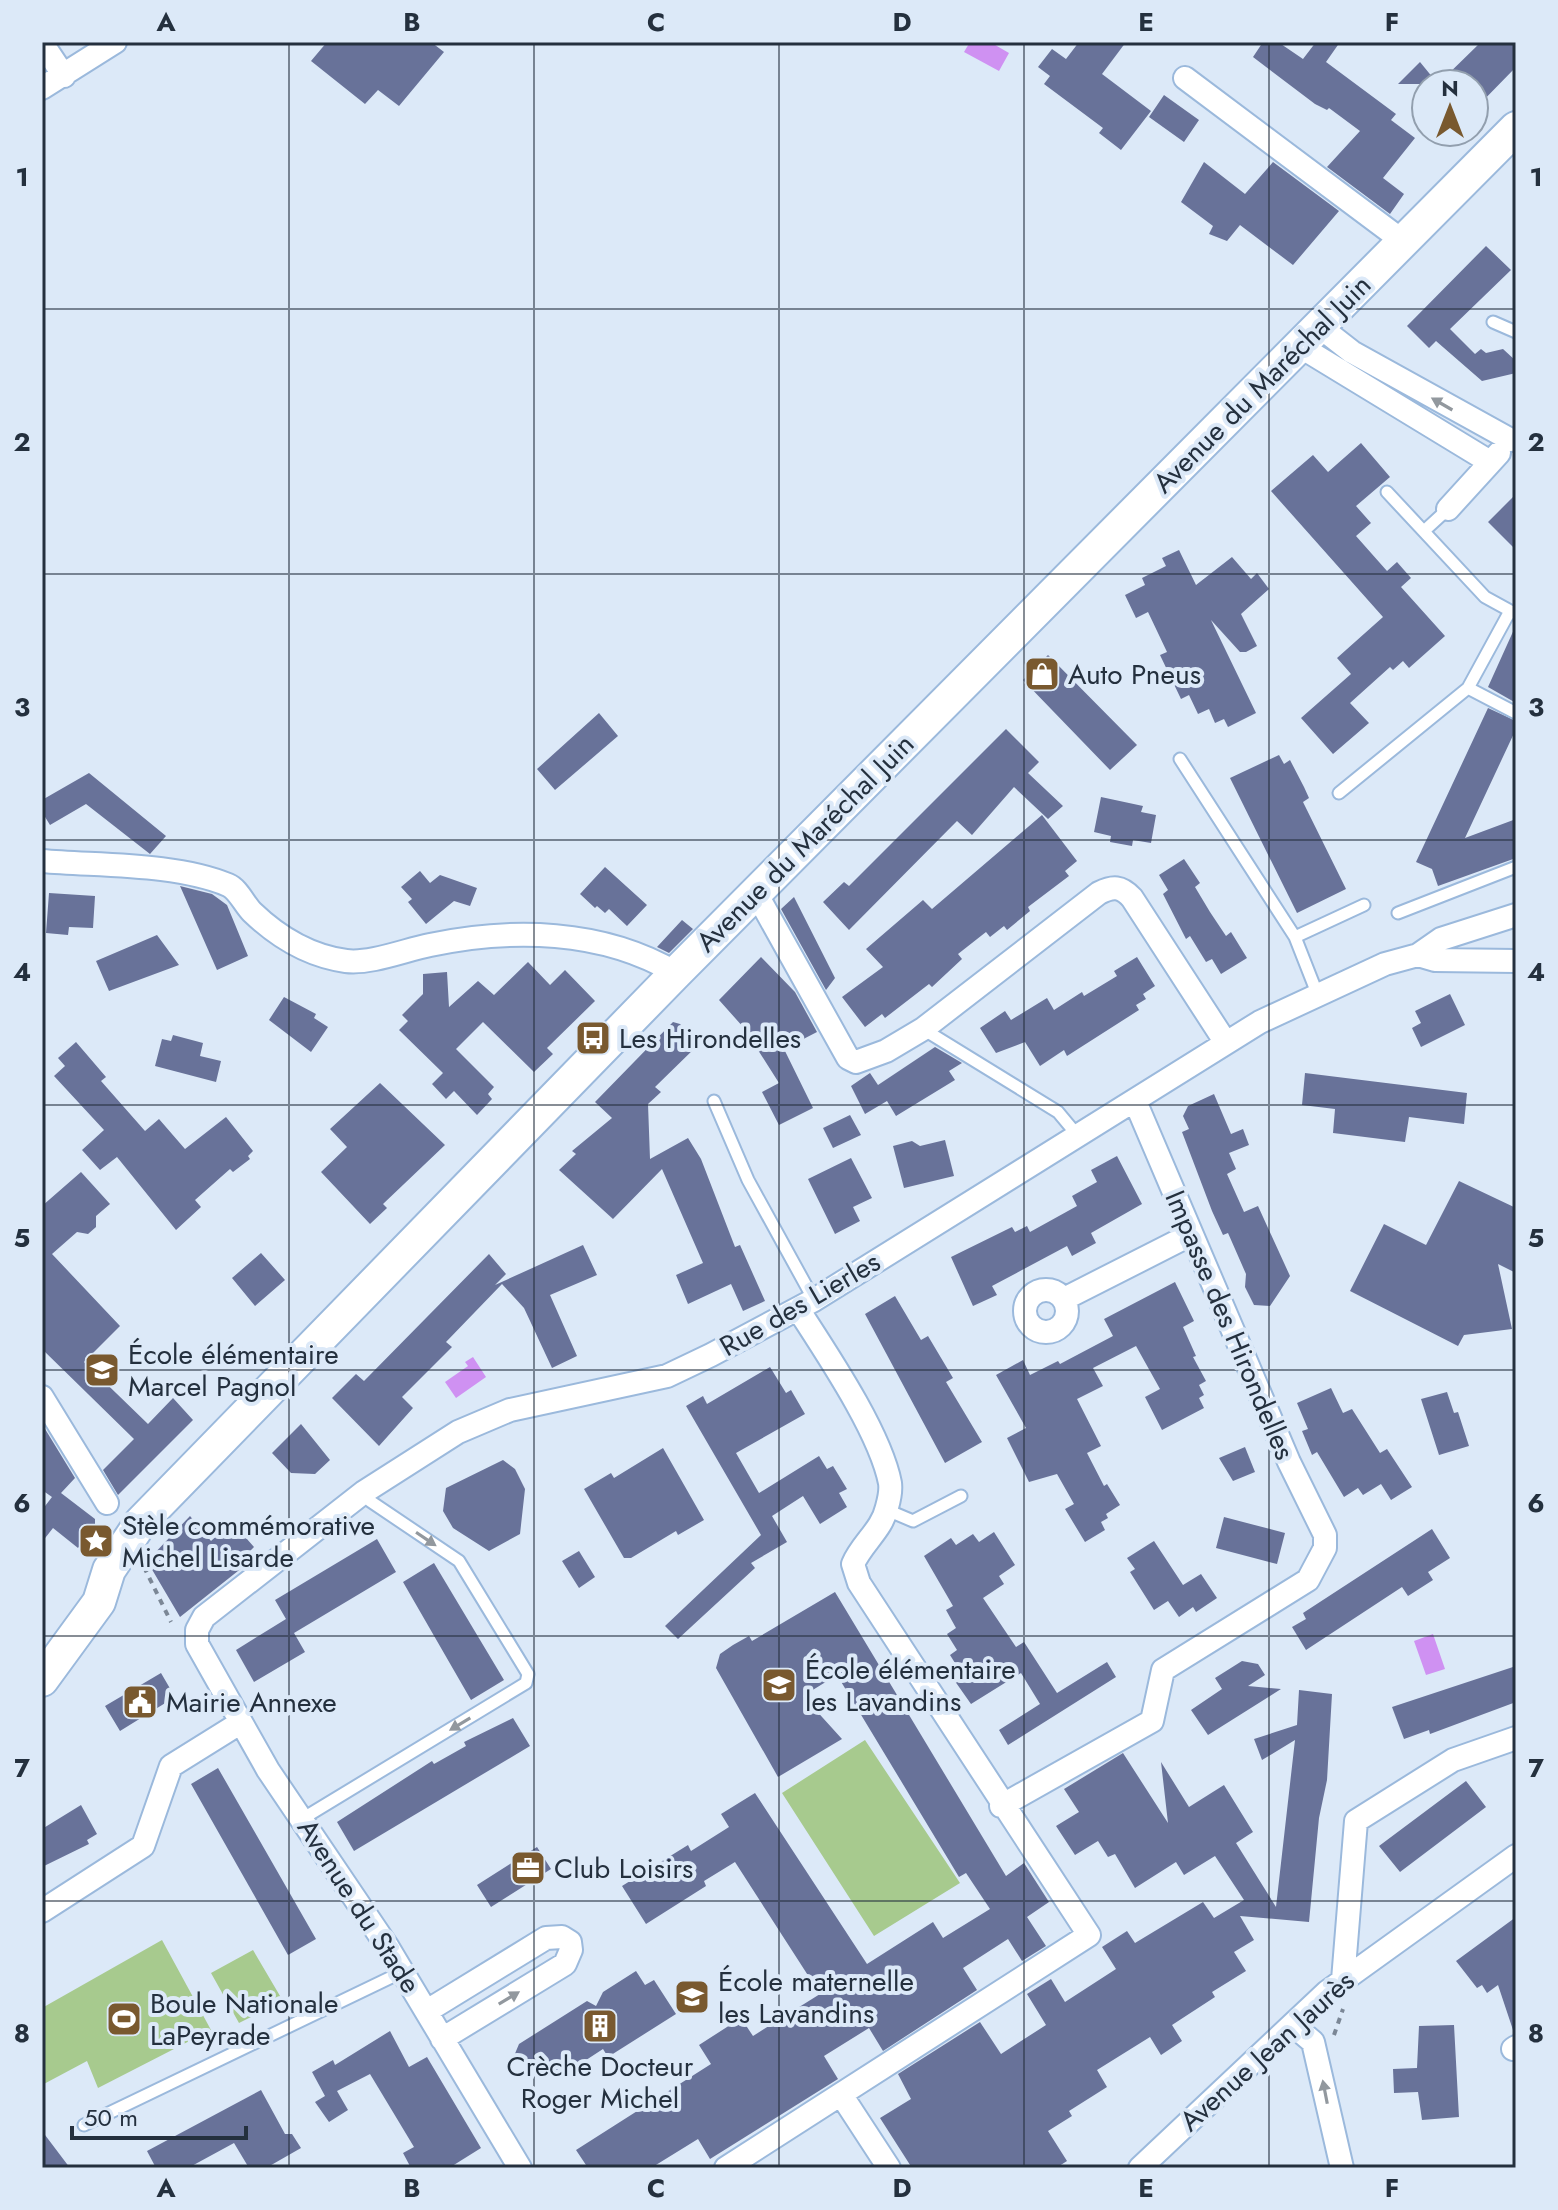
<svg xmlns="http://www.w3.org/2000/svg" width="1558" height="2210" font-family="Jost,sans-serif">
<rect width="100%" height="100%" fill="#dce9f8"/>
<path fill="#a7ca8e" d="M865 1740 960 1883 874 1936 782 1793Z
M162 1940 211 2030 98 2088 87 2061 42 2085V2008Z
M253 1950 283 2001 239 2023 211 1973Z"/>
<path fill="#cf91f2" d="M970 42H990L1009 53 999 71 964 52Z
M473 1357 486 1377 456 1398 445 1382 468 1366 465 1362Z
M1433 1634 1445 1669 1426 1675 1414 1641Z"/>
<path fill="#687299" d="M327 42H431L444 52 399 106 378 90 365 104 311 61Z
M1079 42H1126L1102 74 1151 111 1121 150 1099 133 1103 128 1044 84 1050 76 1038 67 1052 49 1066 59Z
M1263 42H1278L1303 59 1316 42H1340L1326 62 1396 114 1391 120 1415 138 1383 178 1404 194 1390 214 1327 167 1360 131 1329 108 1327 110 1315 104 1253 57Z
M1481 42H1516V67L1474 110V84H1438Z
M1420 62 1438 84H1398Z
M1164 95 1199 120 1184 142 1149 117Z
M1204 162 1245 194 1273 162 1339 211 1293 265 1240 225 1227 241 1209 234 1213 226 1181 202Z
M1486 246 1511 270 1450 329 1475 354 1481 349 1486 353 1503 349 1516 361V373L1482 381 1436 341 1429 348 1407 326Z
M1361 443 1390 477 1356 506 1371 523 1356 536 1387 571 1397 562 1411 578 1401 587 1445 636 1409 668 1403 661 1393 670 1390 667 1350 703 1369 723 1333 754 1301 718 1351 674 1337 658 1383 617 1271 491 1313 455 1328 472Z
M1516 494V550L1488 522Z
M1179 550 1196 585 1232 557 1251 579 1257 573 1269 589 1241 614 1257 646 1246 652H1240L1211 620 1256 713 1228 727 1224 719 1215 723 1209 709 1198 714 1189 695 1181 699 1160 655 1167 652 1148 612 1136 618 1125 595 1145 585 1142 578 1166 566 1162 558Z
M1516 625V703L1488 687Z
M1048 655 1137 745 1110 770 1023 680Z
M1488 708 1516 721V729L1465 838 1516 819V858L1438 886 1432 869 1416 862Z
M599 713 618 736 555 790 537 769Z
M1006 729 1039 762 1028 773 1063 806 1048 819 1014 787 972 835 957 821 849 930 823 902 844 882 849 886Z
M1279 755 1284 764 1290 760 1304 787 1309 798 1303 802 1346 889 1297 913 1230 778Z
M89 773 166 836 150 854 86 804 50 825 42 812V800Z
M1101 797 1143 806 1141 812 1156 815 1151 843 1133 840 1132 846 1110 842 1111 836 1094 832Z
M1042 815 1077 861 1065 871 1069 876 1028 907 1030 911 1007 930 1004 926 990 937 986 932 958 954 962 959 932 987 929 984 885 1018 882 1014 865 1027 842 997 883 967 866 949 923 900 932 909Z
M1184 859 1200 883 1195 887 1210 912 1226 936 1231 932 1247 958 1221 974 1212 959 1206 962 1190 936 1186 939 1163 894 1168 890 1159 875Z
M605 867 647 905 627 926 609 909 605 913 597 906 595 908 580 894Z
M420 871 430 883 440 875 477 888 470 906 454 901 426 924 408 902 412 899 401 887Z
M180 886 212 894 227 905 248 956 217 970Z
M49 893 95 896 93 928 69 927 68 935 46 933Z
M794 897 835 978 826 990 781 909Z
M682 920 693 929 669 953 657 947Z
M157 935 179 965 109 991 96 961Z
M761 957 795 992 817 1032 784 1049 813 1108 779 1125 762 1092 779 1083 744 1028 719 1000Z
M1137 957 1155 986 1143 994 1146 999 1136 1005 1139 1010 1067 1056 1064 1050 1040 1066 1025 1042 996 1053 980 1028 1005 1011 1011 1020 1047 998 1054 1010 1082 992 1084 996 1117 976 1114 971Z
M528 962 550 985 565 970 595 1001 547 1048 553 1054 534 1072 483 1022 456 1049 494 1087 488 1094 492 1099 477 1115 454 1091 446 1099 432 1084 443 1073 399 1030 408 1021 402 1015 423 994V974L447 972 449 1007 478 981 494 995Z
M1450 994 1465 1025 1421 1047 1412 1028 1421 1023 1415 1011Z
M284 997 316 1014 314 1018 328 1027 311 1052 269 1020Z
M673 1022 680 1024 698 1045 655 1087 661 1092 648 1104 650 1159 688 1138 701 1159 735 1247 740 1245 765 1301 743 1311 731 1284 688 1304 676 1275 703 1263 662 1169 613 1219 559 1170 576 1154 572 1151 612 1118 595 1102Z
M173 1035 203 1043 200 1056 221 1061 216 1082 155 1066 162 1039 171 1041Z
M76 1042 106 1077 101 1081 145 1131 159 1119 185 1149 226 1117 253 1151 248 1156 250 1159 233 1172 230 1169 195 1200 201 1207 176 1230 117 1157 100 1170 82 1150 104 1130 54 1076 65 1066 58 1058Z
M935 1047 962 1063 949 1071 955 1080 896 1116 887 1101 865 1114 851 1086 870 1073 878 1085Z
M1305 1073 1467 1093 1464 1124 1409 1117 1405 1142 1333 1133 1335 1109 1302 1105Z
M380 1083 445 1145 383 1204 387 1208 370 1224 321 1172 347 1147 330 1129Z
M1214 1094 1231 1134 1243 1129 1249 1145 1229 1153 1236 1169 1227 1174 1244 1212 1258 1206 1290 1276 1270 1306 1254 1305 1245 1287 1246 1274 1228 1233 1223 1235 1212 1211 1182 1132 1189 1129 1183 1116 1188 1106Z
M850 1115 861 1135 833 1148 823 1128Z
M945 1140 954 1176 904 1188 893 1146 912 1141 920 1146Z
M1117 1156 1142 1204 1091 1233 1096 1243 1072 1256 1067 1246 992 1286 997 1295 973 1306 951 1257 1012 1227 1015 1232 1027 1226 1030 1232 1077 1206 1072 1196 1097 1182 1091 1170Z
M851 1158 872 1198 853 1207 860 1221 835 1234 808 1179Z
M81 1172 110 1204 96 1216V1227L88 1234 77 1232 52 1254 120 1326 84 1362 148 1424 173 1398 193 1420 118 1495 103 1470 134 1439 42 1349V1206Z
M1459 1181 1516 1208V1273L1498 1264 1512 1329 1464 1335 1458 1346 1350 1291 1384 1224 1426 1245Z
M583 1245 597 1275 550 1295 577 1356 552 1368 524 1308 502 1284 446 1342 452 1347 402 1397 413 1408 379 1446 332 1398 356 1374 364 1381 489 1254 506 1274 495 1285Z
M261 1253 285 1280 255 1306 232 1278Z
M1175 1282 1194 1321 1183 1327 1196 1356 1193 1357 1206 1381 1199 1385 1204 1395 1199 1398 1204 1408 1162 1430 1145 1397 1160 1389 1136 1346 1093 1368 1103 1386 1077 1399 1101 1446 1087 1453 1104 1486 1107 1484 1120 1505 1106 1514 1108 1518 1101 1522 1105 1530 1085 1542 1065 1509 1074 1504 1057 1474 1029 1482 1007 1438 1026 1428 996 1375 1023 1360 1030 1375 1058 1361 1060 1364 1113 1336 1104 1319Z
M895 1296 921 1340 928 1336 953 1378 946 1382 982 1442 945 1463 865 1314Z
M770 1367 786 1393 791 1390 805 1414 736 1453 759 1493 819 1456 827 1469 833 1466 847 1489 839 1493 847 1507 820 1524 803 1496 772 1516 787 1542 751 1563 755 1568 678 1639 665 1626 761 1535 686 1406 703 1396 707 1404Z
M1331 1388 1343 1413 1352 1409 1380 1453 1387 1449 1412 1487 1391 1500 1381 1484 1363 1495 1358 1488 1344 1497 1317 1452 1312 1455 1302 1431 1308 1429 1297 1403Z
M1447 1392 1454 1413 1458 1412 1469 1446 1439 1455 1421 1399Z
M42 1424 75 1478 61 1493 95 1519V1527L78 1548 53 1528 42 1542V1510L52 1497 42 1490Z
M301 1424 330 1460 315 1474 291 1473 272 1453Z
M1245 1447 1255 1472 1233 1481 1219 1458Z
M663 1448 704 1520 678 1535 676 1531 631 1558H624L584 1489 611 1473 614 1478Z
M503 1460 515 1469 525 1489 520 1534 489 1551 453 1528 443 1511 446 1488Z
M190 1516 211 1541 232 1522 254 1547 239 1562 243 1567 180 1617 147 1561 157 1568 151 1557Z
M1224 1517 1285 1533 1277 1564 1216 1548Z
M1432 1529 1450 1558 1428 1572 1433 1580 1408 1596 1402 1587 1306 1650 1292 1627 1306 1619 1303 1613Z
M994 1532 1015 1565 999 1576 1004 1584 983 1598 1016 1647 1024 1642 1057 1693 1107 1662 1116 1677 1008 1745 999 1730 1040 1704 1021 1673 971 1704 952 1677 960 1671 950 1655 957 1650 947 1634 956 1628 946 1610 953 1606 924 1556 951 1538 956 1545 973 1534 979 1542Z
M377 1539 396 1572 294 1633 305 1652 254 1682 236 1650 286 1619 275 1600Z
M1154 1541 1183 1585 1201 1574 1217 1598 1196 1612 1193 1607 1179 1617 1168 1601 1154 1610 1130 1572 1135 1569 1127 1558Z
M579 1551 595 1577 579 1588 562 1561Z
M434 1563 504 1680 471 1700 403 1582Z
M835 1592 1006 1876 1024 1863 1049 1902 1027 1917 1046 1946 1022 1961 1008 1939 963 1968 977 1990 883 2051 869 2028 824 2056 838 2079 710 2159 698 2139 651 2168H588L576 2150 711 2064 699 2045 741 2018 753 2036 820 1994 735 1862 704 1881 706 1886 646 1924 622 1886 688 1845 691 1851 729 1827 721 1814 755 1793 867 1964 933 1922 943 1938 990 1909 966 1873 959 1877 837 1675 803 1696 842 1739 778 1777 716 1668 720 1654 733 1645 749 1636 752 1641Z
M1242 1661 1258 1664 1265 1675 1248 1686 1281 1689 1208 1735 1191 1710 1222 1689 1215 1678Z
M1516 1666V1702L1430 1734 1429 1730 1404 1739 1392 1707Z
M161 1673 175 1697 120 1731 105 1706Z
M1299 1690 1332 1694 1327 1780 1319 1818 1309 1922 1240 1916 1254 1940 1234 1952 1246 1971 1212 1992 1215 1997 1172 2025 1182 2041 1161 2055 1150 2037 1097 2070 1107 2087 1069 2111 1072 2116 1048 2131 1067 2161 1056 2168H912L880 2118 911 2099 898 2074 980 2022 1001 2054 1046 2025 1027 1994 1051 1979 1065 2002 1116 1969 1102 1947 1127 1931 1135 1943 1203 1902 1214 1918 1244 1900 1215 1856 1184 1875 1176 1862 1135 1888 1115 1854 1108 1857 1098 1841 1075 1855 1056 1826 1079 1812 1064 1789 1123 1753 1168 1823 1161 1762 1189 1807 1224 1785 1253 1832 1236 1843 1276 1907 1295 1740 1262 1760 1254 1739 1297 1725Z
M513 1718 530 1746 354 1851 337 1822 432 1761 434 1764 466 1746 464 1742Z
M218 1768 316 1939 288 1955 191 1784Z
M1466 1781 1486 1807 1400 1872 1379 1846Z
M81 1805 97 1834 87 1840 89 1844 42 1867V1829Z
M537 1847 551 1869 491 1907 477 1885Z
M1516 1917V2030H1513L1498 1985 1487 1993 1482 1985 1477 1988 1456 1961Z
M636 1971 645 1985 654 1980 676 2014 608 2057 603 2049 560 2077 514 2056 519 2044 587 2001 596 2006 603 1992Z
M1454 2025 1459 2117 1422 2120 1418 2092 1394 2093 1393 2069 1417 2068 1419 2026Z
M390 2031 409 2067 427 2057 481 2148 449 2168H411L403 2153 414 2147 370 2074 337 2091 348 2110 329 2122 315 2102 325 2096 312 2072 333 2060 335 2065Z
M261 2090 285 2134H292L301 2148 266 2168H249L234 2143 188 2168H156L147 2151Z
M42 2131 70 2168H42Z"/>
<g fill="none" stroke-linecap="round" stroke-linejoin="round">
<defs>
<path id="lane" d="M1493 322 1516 332
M1387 492 1485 597 1516 614
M1424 531 1448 509
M1468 688 1516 713
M1180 759 1295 937 1364 905
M1339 793 1468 688 1510 611
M1398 913 1516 867
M1295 937 1317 993
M923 1029 1058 1112 1078 1136
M714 1101 748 1180 814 1300
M887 1510 913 1521 961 1496
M302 1819 526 1683 528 1674 459 1561 370 1501 364 1492
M84 2125 402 1972"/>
<path id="street" d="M42 43 64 76
M1185 78 1404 242
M42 88 115 42
M1320 327 1352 352 1511 440
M1301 347 1490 462
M1448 509 1499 453
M42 861C98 866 176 863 228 885 238 889 244 904 252 912 279 938 310 956 346 961 371 964 405 950 430 945 511 928 602 929 676 973
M756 893 848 1058 856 1062 886 1051 923 1029 1099 893C1113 886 1121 886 1132 898L1226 1043
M1418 955 1435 960 1516 961
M1025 1311a21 21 0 1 1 42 0a21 21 0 1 1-42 0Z
M1064 1299 1190 1235
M42 1397 107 1503
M1001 1806 1152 1721 1163 1670 1308 1580 1325 1548V1535L1289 1462 1135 1101
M42 1911 143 1846 171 1766 240 1723
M1343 1980 1356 1821 1453 1760 1516 1738
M427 2011 546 1938 562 1937 570 1942 571 1950 565 1964 442 2039
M1294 2026 1313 2042 1342 2168
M1513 2049 1516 2047
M842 2096 889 2168
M520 2168 387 1946 268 1770 197 1644V1630L204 1617 364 1492 458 1432 510 1410 667 1376 711 1355 814 1300 1260 1022 1385 964 1418 955 1441 939 1516 915
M726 2168 1089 1935 859 1583 853 1564C862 1543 882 1530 887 1507 889 1500 891 1490 890 1483 880 1432 827 1354 798 1309
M1140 2168 1327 1992 1516 1856"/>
<path id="secondary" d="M42 1680 99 1602 109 1570 141 1522 676 973 1516 128"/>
</defs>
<use href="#lane" stroke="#9bb9dc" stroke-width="15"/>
<use href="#street" stroke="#9bb9dc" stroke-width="26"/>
<use href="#secondary" stroke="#9bb9dc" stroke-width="36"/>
<path stroke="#7b8796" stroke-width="4" stroke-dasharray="6 6" stroke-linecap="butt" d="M144 1567 171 1622
M1334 2035 1343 2009"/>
<use href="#lane" stroke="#fff" stroke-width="11"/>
<use href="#street" stroke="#fff" stroke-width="22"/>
<use href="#secondary" stroke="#fff" stroke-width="32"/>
</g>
<defs><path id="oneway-solid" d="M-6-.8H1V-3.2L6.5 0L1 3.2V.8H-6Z" transform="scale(2)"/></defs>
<g fill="#92989e">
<use href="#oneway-solid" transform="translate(1442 404) rotate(-150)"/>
<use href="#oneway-solid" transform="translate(426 1539) rotate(34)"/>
<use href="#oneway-solid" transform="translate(460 1724) rotate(149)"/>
<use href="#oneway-solid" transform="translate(509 1998) rotate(-31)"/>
<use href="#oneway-solid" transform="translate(1325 2092) rotate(-101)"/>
</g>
<path fill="none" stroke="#24303e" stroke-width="2" stroke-opacity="0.55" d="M289 42V2168M534 42V2168M779 42V2168M1024 42V2168M1269 42V2168M42 309H1516M42 574H1516M42 840H1516M42 1105H1516M42 1370H1516M42 1636H1516M42 1901H1516"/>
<defs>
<symbol id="shop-square" viewBox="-11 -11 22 22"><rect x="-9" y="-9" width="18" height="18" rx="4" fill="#79592f" stroke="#dce9f8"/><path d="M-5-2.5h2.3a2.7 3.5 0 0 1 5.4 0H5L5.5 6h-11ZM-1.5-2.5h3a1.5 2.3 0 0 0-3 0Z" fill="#fff"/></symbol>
<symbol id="bus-square" viewBox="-11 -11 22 22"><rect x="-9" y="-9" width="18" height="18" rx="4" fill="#79592f" stroke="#dce9f8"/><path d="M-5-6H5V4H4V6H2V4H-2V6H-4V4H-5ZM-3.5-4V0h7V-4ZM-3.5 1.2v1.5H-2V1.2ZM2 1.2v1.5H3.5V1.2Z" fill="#fff"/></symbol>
<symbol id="school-square" viewBox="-11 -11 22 22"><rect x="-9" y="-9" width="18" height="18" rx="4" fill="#79592f" stroke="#dce9f8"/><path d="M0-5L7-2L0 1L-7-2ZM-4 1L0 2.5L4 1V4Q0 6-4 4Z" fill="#fff"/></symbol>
<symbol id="sight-square" viewBox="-11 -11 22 22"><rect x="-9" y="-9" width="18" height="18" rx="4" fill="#79592f" stroke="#dce9f8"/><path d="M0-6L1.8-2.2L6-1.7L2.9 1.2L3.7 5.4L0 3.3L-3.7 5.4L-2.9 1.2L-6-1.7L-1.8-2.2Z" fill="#fff"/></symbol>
<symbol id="civic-square" viewBox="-11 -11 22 22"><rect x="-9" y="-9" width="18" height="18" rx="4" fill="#79592f" stroke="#dce9f8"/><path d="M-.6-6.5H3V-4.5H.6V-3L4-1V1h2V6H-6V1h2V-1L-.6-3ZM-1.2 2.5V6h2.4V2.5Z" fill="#fff"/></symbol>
<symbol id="office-square" viewBox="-11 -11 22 22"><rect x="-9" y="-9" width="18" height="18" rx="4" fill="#79592f" stroke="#dce9f8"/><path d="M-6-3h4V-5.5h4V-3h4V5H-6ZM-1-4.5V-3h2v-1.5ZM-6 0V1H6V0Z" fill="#fff"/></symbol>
<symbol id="stadium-square" viewBox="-11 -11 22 22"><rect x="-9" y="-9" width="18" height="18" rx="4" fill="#79592f" stroke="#dce9f8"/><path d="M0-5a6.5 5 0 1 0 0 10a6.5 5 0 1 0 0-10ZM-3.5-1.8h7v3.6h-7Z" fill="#fff"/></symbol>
<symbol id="building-square" viewBox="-11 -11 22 22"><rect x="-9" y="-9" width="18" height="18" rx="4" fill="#79592f" stroke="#dce9f8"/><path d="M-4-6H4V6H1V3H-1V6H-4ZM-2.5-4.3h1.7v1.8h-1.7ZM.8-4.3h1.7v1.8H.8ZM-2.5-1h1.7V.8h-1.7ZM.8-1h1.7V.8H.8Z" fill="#fff"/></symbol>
</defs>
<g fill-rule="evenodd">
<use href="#shop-square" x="1022" y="654" width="40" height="40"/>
<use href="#bus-square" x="573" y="1018" width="40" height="40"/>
<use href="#school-square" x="82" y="1350" width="40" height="40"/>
<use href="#sight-square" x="76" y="1521" width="40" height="40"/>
<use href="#school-square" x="759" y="1665" width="40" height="40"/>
<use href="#civic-square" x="120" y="1682" width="40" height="40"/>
<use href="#office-square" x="508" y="1848" width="40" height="40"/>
<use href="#school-square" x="672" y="1977" width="40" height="40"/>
<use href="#stadium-square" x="104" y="1999" width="40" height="40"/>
<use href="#building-square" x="580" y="2006" width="40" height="40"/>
</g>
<g text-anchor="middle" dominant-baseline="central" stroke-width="8" stroke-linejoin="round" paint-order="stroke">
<g font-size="28" fill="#24303e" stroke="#dce9f8">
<text transform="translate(1262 384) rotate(-45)">Avenue du Maréchal Juin</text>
<text transform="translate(805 843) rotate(-45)">Avenue du Maréchal Juin</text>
<text transform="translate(800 1304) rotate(-30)">Rue des Lierles</text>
<text transform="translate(1230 1325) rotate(67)">Impasse des Hirondelles</text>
<text transform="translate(359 1906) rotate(57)">Avenue du Stade</text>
<text transform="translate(1267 2051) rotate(-42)">Avenue Jean Jaurès</text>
</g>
<g font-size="28" fill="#24303e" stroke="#dce9f8" text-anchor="start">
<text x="1068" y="674">Auto Pneus</text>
<text x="619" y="1038">Les Hirondelles</text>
<text x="128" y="1354">École élémentaire<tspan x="128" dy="32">Marcel Pagnol</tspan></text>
<text x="122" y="1525">Stèle commémorative<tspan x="122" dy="32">Michel Lisarde</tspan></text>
<text x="805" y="1669">École élémentaire<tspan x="805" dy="32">les Lavandins</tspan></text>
<text x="166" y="1702">Mairie Annexe</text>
<text x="554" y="1868">Club Loisirs</text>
<text x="718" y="1981">École maternelle<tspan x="718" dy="32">les Lavandins</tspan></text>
<text x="150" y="2003">Boule Nationale<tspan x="150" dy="32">LaPeyrade</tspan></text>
<text x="600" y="2066" text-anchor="middle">Crèche Docteur<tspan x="600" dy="32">Roger Michel</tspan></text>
</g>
</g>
<rect width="1558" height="2210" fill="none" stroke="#dce9f8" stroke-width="88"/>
<g transform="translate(1450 108)"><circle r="38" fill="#dce9f8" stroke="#929fae" stroke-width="2"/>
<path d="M0-6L14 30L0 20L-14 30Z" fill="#79592f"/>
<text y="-12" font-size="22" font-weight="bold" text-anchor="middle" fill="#24303e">N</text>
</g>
<path d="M72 2126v12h174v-12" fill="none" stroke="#24303e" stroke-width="4"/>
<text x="84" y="2126" font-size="24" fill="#24303e" stroke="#dce9f8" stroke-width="6" paint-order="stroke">50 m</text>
<rect x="44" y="44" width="1470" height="2122" fill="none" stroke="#24303e" stroke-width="3"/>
<g font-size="26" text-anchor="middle" font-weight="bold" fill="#24303e">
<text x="166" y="31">A</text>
<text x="412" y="31">B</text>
<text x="656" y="31">C</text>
<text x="902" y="31">D</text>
<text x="1146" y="31">E</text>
<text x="1392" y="31">F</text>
<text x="22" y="186">1</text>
<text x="1536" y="186">1</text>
<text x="22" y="451">2</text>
<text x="1536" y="451">2</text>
<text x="22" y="716">3</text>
<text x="1536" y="716">3</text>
<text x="22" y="981">4</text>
<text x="1536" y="981">4</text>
<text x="22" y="1247">5</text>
<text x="1536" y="1247">5</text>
<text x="22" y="1512">6</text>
<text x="1536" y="1512">6</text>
<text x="22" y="1777">7</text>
<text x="1536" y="1777">7</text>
<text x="22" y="2042">8</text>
<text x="1536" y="2042">8</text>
<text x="166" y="2197">A</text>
<text x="412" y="2197">B</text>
<text x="656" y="2197">C</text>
<text x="902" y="2197">D</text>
<text x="1146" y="2197">E</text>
<text x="1392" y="2197">F</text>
</g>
</svg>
